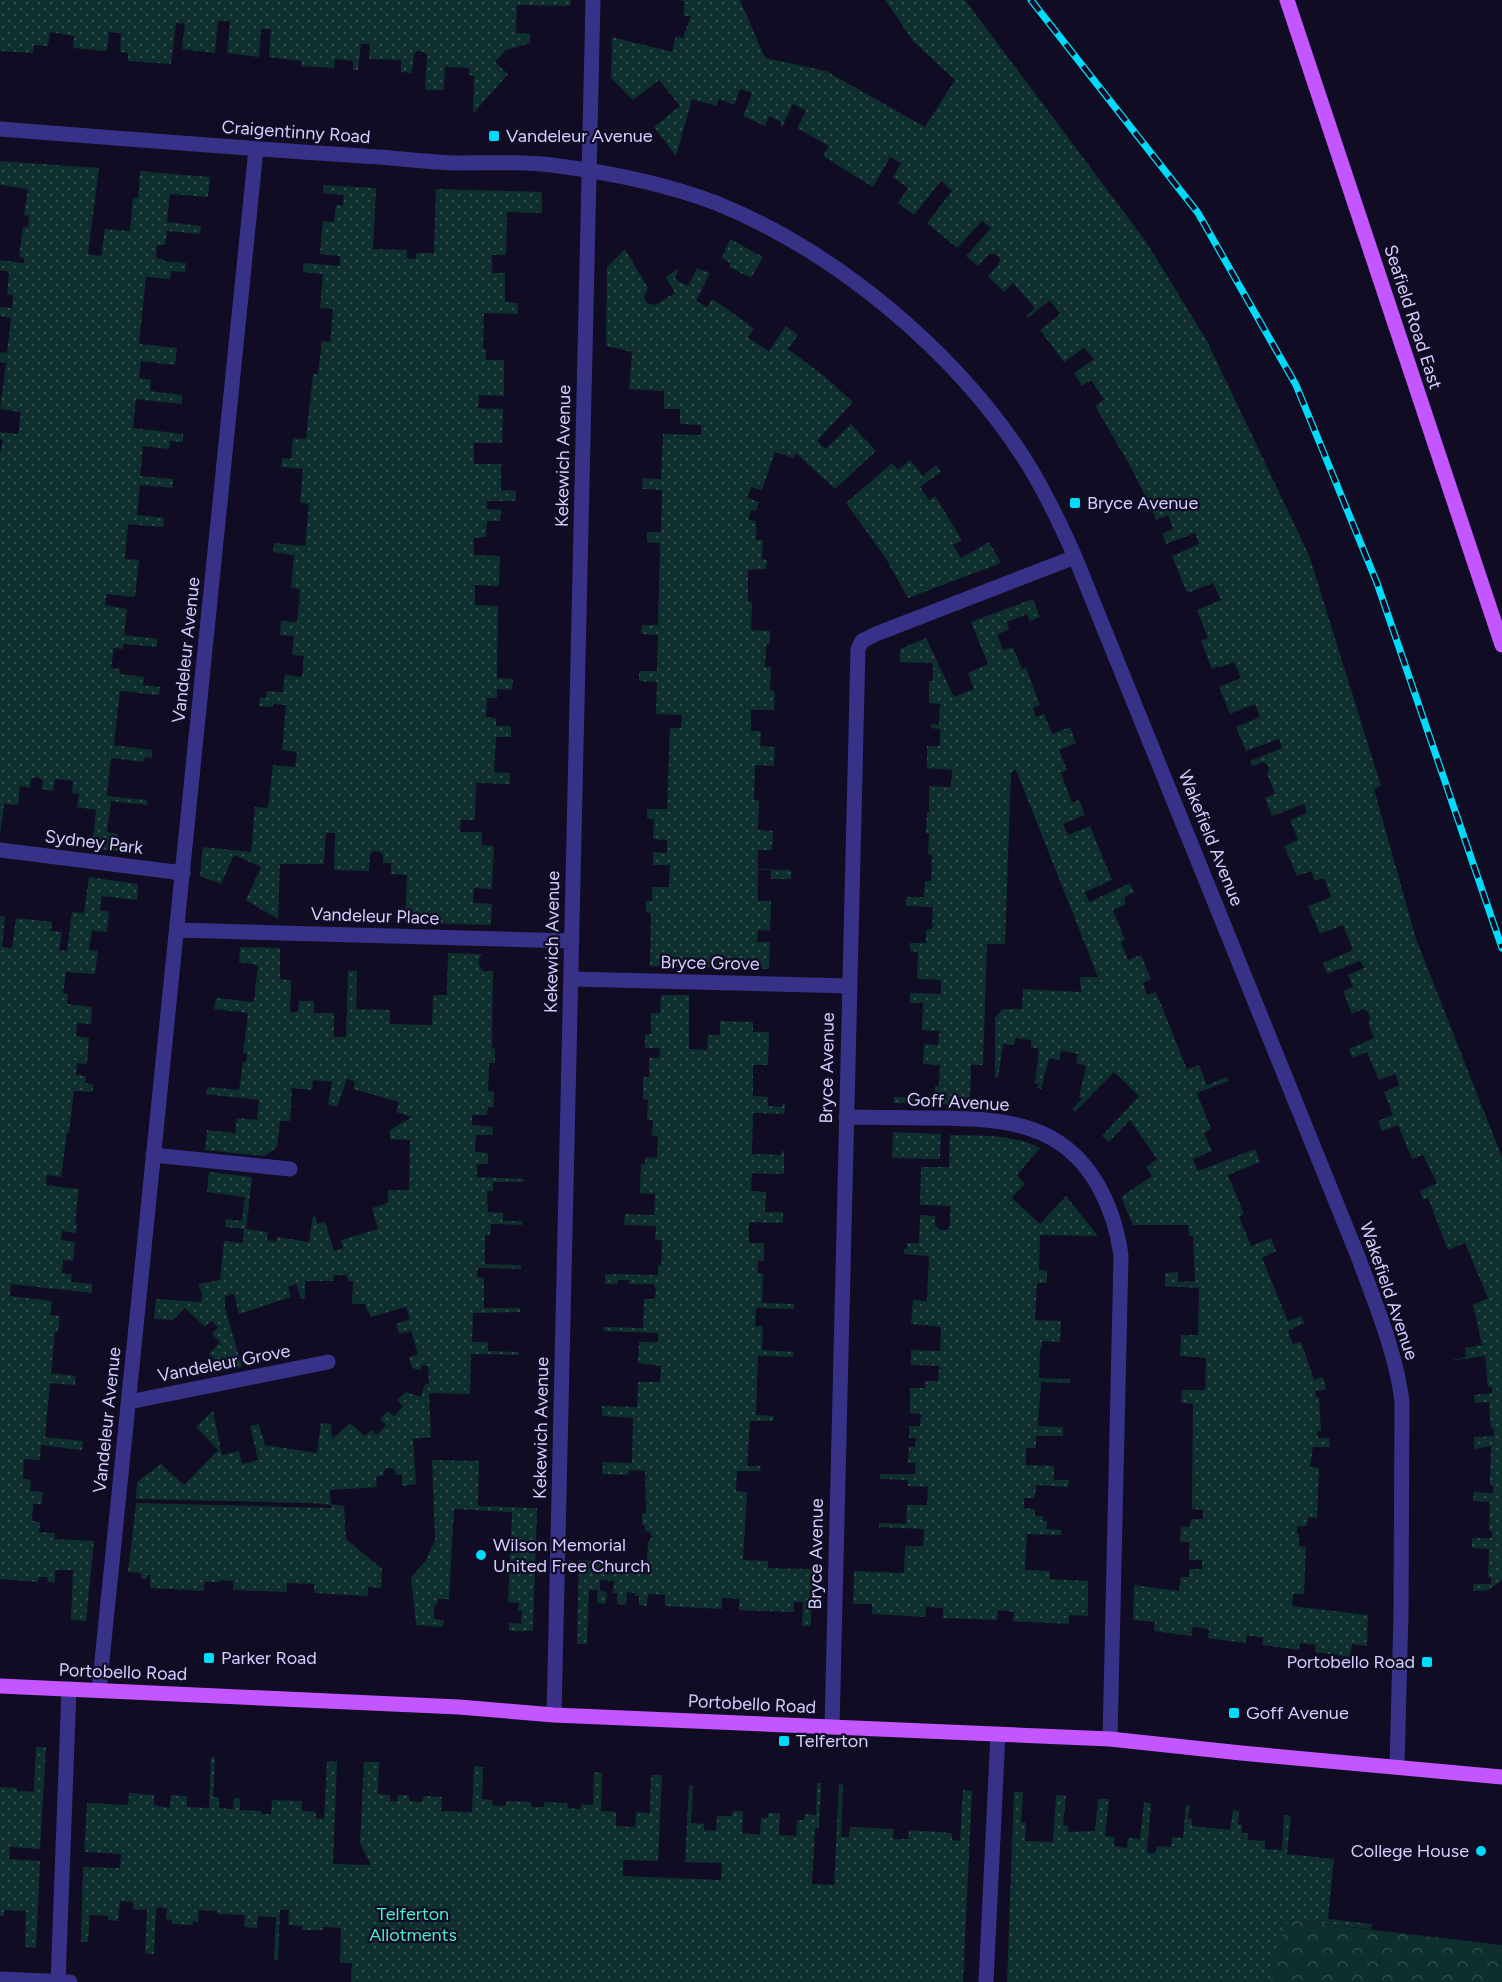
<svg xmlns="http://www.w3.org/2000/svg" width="1502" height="1982" font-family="Figtree,sans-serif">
<defs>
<pattern id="green-dots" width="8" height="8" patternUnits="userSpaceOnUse" patternTransform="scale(1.5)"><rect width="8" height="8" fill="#0e2f2e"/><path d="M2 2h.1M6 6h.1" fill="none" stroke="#304c4d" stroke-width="1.8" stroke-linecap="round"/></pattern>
<pattern id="forest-crowns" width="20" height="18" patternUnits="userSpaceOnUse" patternTransform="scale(1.5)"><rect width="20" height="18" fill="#0e2f2e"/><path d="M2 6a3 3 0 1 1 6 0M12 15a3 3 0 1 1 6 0" fill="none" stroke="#304c4d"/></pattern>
</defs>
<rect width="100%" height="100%" fill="#100c24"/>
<path fill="url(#green-dots)" d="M0 0H571L570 6 517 5 516 33 530 34V43L506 50 495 62 508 74 473 114 474 76 469 75V68L445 67 444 90H425L427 55 424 52 417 51 414 54 412 73 401 72V60L369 59 370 44H361L358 70H353V61L335 59 334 68 301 66 302 61 269 57 271 29H261L259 57 227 53 230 21H218L215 53 182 49 185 24 176 23 171 64 128 61V53L120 52 121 33 109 32 107 51 73 48 74 36 50 32 48 46 34 45 33 53 0 51Z
M678 0H740L765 58 826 71 925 127 955 80 913 41 885 0H965L1147 243 1207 341 1309 555 1381 786 1374 789 1416 939 1502 1157V1580L1488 1590 1473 1591V1584H1491V1577H1488L1489 1549 1472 1548V1538H1492V1531H1489L1490 1502 1473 1501 1474 1492 1493 1493V1486L1490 1485 1491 1446 1474 1449V1437L1494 1436V1429L1491 1428 1489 1402 1475 1403 1474 1395 1492 1393V1387H1488L1485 1356 1449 1361 1466 1357 1465 1348 1482 1345 1473 1305 1488 1298 1465 1243 1448 1250 1428 1198 1423 1199 1420 1191 1437 1183 1423 1155 1412 1159 1398 1125 1382 1131 1378 1121 1393 1115 1384 1092 1399 1085 1395 1074 1379 1080 1367 1052 1352 1058 1349 1049 1374 1038 1368 1023 1370 1018 1368 1012 1363 1009 1352 1014 1343 991 1353 987 1348 975 1364 968 1360 961 1327 974 1323 963 1353 950 1343 925 1320 934 1308 906 1331 897 1324 878 1315 881 1311 871 1297 876 1284 846 1298 840 1290 820 1307 813 1304 804 1272 816 1265 798 1275 794 1267 773 1269 769 1267 764 1263 762 1252 766 1250 761 1282 748 1279 739 1246 751 1236 727 1260 717 1255 704 1230 714 1219 687 1241 678 1234 662 1219 668 1218 666 1212 669 1201 641 1208 638 1197 610 1221 600 1213 583 1187 593 1172 556 1199 544 1195 533 1166 544 1162 534 1173 529 1168 515 1156 520 1152 509H1150L1144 499 1146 497 1129 464 1095 406 1104 399 1091 380 1082 386 1074 373 1094 359 1084 348 1064 362 1040 330 1060 314 1050 300 1028 318 1026 316 1035 308 1013 283 1004 292 988 276 999 264 1000 258 995 254H989L978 266 966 256 991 228 982 221 957 248 927 223 952 191 941 181 914 215 898 203 908 188 893 177 901 163 890 157 873 187 823 156 829 146 797 128 806 111 793 104 782 127 780 125 781 122 769 116 765 126 743 116 752 93 740 89 734 105 719 99 716 106 692 99 676 156 654 127 680 106 659 80 633 100 611 78 612 37 672 52 676 36 683 38 691 16H684V1Z
M0 161 99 168 88 254 101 256 105 229 130 231 133 198H138L140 171 210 177 208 197 170 194 167 222 201 226 200 234 167 231 165 245H157L156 258 164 259V261L186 263 185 272 171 271 170 279 146 277 139 344 177 348 175 365 141 361 139 378 151 380 150 391 182 395V404L136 399 133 428 183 434V442L170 441 169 449 143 446 140 476 173 479V488L140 485 137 515 164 518 163 527 128 524 125 559 139 560 135 597 107 594 105 605 127 609 124 635 157 639V647L124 644 123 649 114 648 111 668 120 669V674L144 677 143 685 160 687 159 695 120 691 114 745 152 750V758L145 757 144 762 111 758 107 796 147 800V805L111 801 107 832 118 834 117 846 142 849V854L92 848 96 810 77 807 79 794 72 793 73 781 55 779 53 791 42 789 43 780 36 777 31 779 30 788 20 786 18 805 4 804 0 836V454L3 440 0 439V432L18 434 21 412 0 409 6 363 0 362V352L7 353 11 318 0 316V307L12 308 13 295 7 294 9 272 0 270V260L24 263V258L19 257 23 227H28L29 216 24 215 28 189 0 185Z
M323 185 376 188 373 249 407 250V258L416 259V253H434L436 189 542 192V213L507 212 506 255H492V273H505V302L518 303V314L484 313 483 349H486V360H504V396L479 395 478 408 503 409 502 443H474V464H501V490L516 491V501H487V509L501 510 500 521H487L486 537 474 538V555L500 556 499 586 475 585V605L498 606 497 678 513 679 512 690 497 689V698H487L486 717 496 718V726H511V737H496L494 772 510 773V784L476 783 475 820H461L460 832H482V845L494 846 492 889 474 888 473 903 492 904 491 925 405 923 407 875 391 874V863H383V855L380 852 374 851 370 855 369 871 334 870 335 833H326L324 864H280L278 919 246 900 261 867 234 855 221 884 200 876 203 847 251 852 255 807 268 808 273 765 295 767 297 752 282 750 286 705 273 704 272 707 259 706 260 697 266 698 267 691 283 692 285 675 302 677 304 656 292 655 294 636 280 635 281 621 297 622 300 589 291 588 294 555 273 552 274 543 305 546 309 504 300 503 303 469 281 467 282 458 291 459 293 438 306 439 313 374H318L322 341 330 342 333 309 320 308 323 274 303 272 304 263 340 266V256L320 254 323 221 334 222 336 205H343L344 195 323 193Z
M730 239 763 257 751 278 729 267 730 263 722 258Z
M625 249 648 288 644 297 647 303 655 305 675 293 666 277 679 268 675 279 688 286 697 268 710 273 696 301 707 307 712 299C727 308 739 318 754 328L748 338 769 351 786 326 798 335 788 349 824 376 853 402 817 441 826 449 851 424 876 451 835 489 796 453 794 458 775 452 762 490 751 487 747 498 759 502 756 511 751 510 748 520 756 521V540H763L762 559 767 560 766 569 748 570V601L752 602 751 630 770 631V644L766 645 765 667H771L770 690 775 691 774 710H751V731H761L760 746 775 747 774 766 755 765 754 800H759L758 830 773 831 772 850H758V869L791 870V879H771V870H758V901H771L770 931 758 930 757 942H770L769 969 650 966 651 913 646 912V901H652V887H669L670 865H653V852L667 853V840L653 839 654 819 647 818V809H667L670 728H681L682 715 656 714 657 682 639 681V671H657L658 635 641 634 642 625H658L660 543 647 542V532H661L662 490 642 489 643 478 661 479 663 434 701 435V425L680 424V409H664V391L629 389 632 352 606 346 607 267Z
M910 460 923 476 936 465 941 472 920 487 929 500 935 496 962 540 953 545 961 558 989 542 1001 563 908 598 885 557 846 503 892 463 898 470Z
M1033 599 1040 617 1030 621 1027 614 1007 622 1009 629 997 635 1003 650 1013 647 1022 669 1026 668 1040 705 1033 708 1036 717 1044 714 1052 734 1070 727 1076 743 1059 750 1067 770 1061 773 1072 803 1079 800 1085 815 1063 824 1068 835 1090 826 1112 880 1085 892 1089 902 1130 883 1134 892 1124 897 1126 904 1113 910 1125 940 1121 942 1128 960 1141 955 1151 979 1143 983 1147 995 1156 992 1187 1069 1199 1065 1207 1085 1227 1077 1228 1081 1197 1093 1211 1129 1204 1133 1212 1151 1193 1159 1198 1171 1255 1149 1260 1162 1228 1175 1244 1214 1239 1217 1251 1246 1271 1238 1276 1251 1262 1258 1288 1321 1301 1316 1304 1323 1288 1331 1293 1344 1301 1342 1314 1380 1323 1377 1326 1390 1315 1391 1316 1397H1319L1321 1431H1317L1318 1438H1329L1330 1447H1313L1310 1467 1319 1468 1317 1518 1308 1517 1307 1526H1297V1534H1299V1546L1306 1547 1304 1594H1293L1292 1606 1368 1615 1367 1646 1352 1644 1350 1657 1315 1652 1316 1645 1300 1643 1299 1650 1262 1645 1263 1638 1247 1635 1245 1643 1208 1638 1209 1629 1193 1627 1191 1636 1154 1631 1155 1622 1133 1620 1134 1585 1179 1591 1181 1577H1189V1569H1202V1560H1189V1542H1180L1181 1526 1190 1527 1191 1519H1203V1510L1192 1509 1193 1404 1181 1403 1182 1390H1205L1206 1358 1180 1356 1181 1335H1198L1199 1288 1165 1286V1273L1178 1272V1282L1195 1281 1193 1236H1189L1188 1225H1133L1121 1197 1152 1176 1146 1167 1157 1159 1130 1120 1109 1142 1102 1136 1139 1096 1114 1072 1075 1112 1072 1109 1082 1099 1079 1097 1086 1066 1076 1063 1078 1054 1061 1051 1059 1060 1049 1058 1041 1089 1037 1088 1039 1084 1035 1083 1039 1049 1031 1047V1040L1016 1038 1014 1045 1003 1044 998 1078 995 1077V1018L1003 1009H1022L1023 989 1081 992 1080 977H1098L1016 770 1011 772 1005 944H987L983 1065H971L970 1105 894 1103V1097L935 1098V1086H939L940 1065 923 1064 924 1044 938 1045 939 1031 922 1030 923 1003H910V993L941 994V980L917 979 918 952 910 951V943H926V930L932 929 933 907 906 906V897H924L925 881H931L932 855 928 854 929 833H926L927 812H929V786L951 787 952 770 927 768V746H940V729L931 728V724L939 725 940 704 929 703V681H933V663L900 662V649L926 638 954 697 974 689 968 673 988 664 971 622Z
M89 877 138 884 137 900 102 896 100 910 109 912 107 932 92 931 89 950 98 951 95 974 66 972 63 993 68 994 67 1004 92 1007 91 1024 77 1023 76 1036 89 1038 87 1064 77 1063 76 1075 86 1076 85 1083 93 1084V1092L74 1091 69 1133H67L61 1177 47 1175 46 1185 79 1189 75 1223 77 1224 76 1233 62 1231 61 1240 75 1242 73 1261 63 1260 62 1273 72 1274 71 1282 92 1284V1293L11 1284 10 1296 52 1301 50 1315 60 1316 58 1332H55L51 1373 76 1376 75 1385 50 1383 45 1437 83 1441 82 1450 41 1445 40 1460 24 1459 23 1479 31 1480 30 1491 43 1492 42 1504H33L32 1521 40 1522 39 1532 55 1533V1539L94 1541 86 1621 71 1620 73 1570H55V1583L48 1582 47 1577H39L38 1582 0 1579V916L5 917 2 947 12 948 16 918 52 922 51 931 62 932 59 950 67 951 72 912 84 913Z
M240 947 280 948V979L291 980 290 1011 292 1013 298 1011 299 1001H314V1013H334V1037H346L348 971H357L356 1009 390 1010V1024L432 1025 433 995H447L448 953 482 954C477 961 478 965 483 971H493L492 1048 495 1049V1063H489L488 1091 494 1092V1107H488L487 1115H472V1125L493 1127V1135H476L475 1152 488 1153V1164H477V1177L524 1179 523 1182H493V1191H487L488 1212 503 1213V1221H522V1225L491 1224 490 1235H485V1264L521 1265V1269L478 1268 477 1277 484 1278V1308H520V1312L473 1313 472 1342H488V1351L519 1352V1355L471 1354 470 1394 429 1393 431 1437 413 1439 416 1484 402 1486V1475H396L394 1469 388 1468 384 1470 383 1476 376 1477 377 1487 330 1490 331 1504 344 1506 346 1539 382 1569 381 1588 368 1587V1596L314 1593V1584L287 1583V1592L233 1590V1581L220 1580 219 1582H204V1591L150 1588V1575H147V1579H141V1573L128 1572 136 1503 331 1508V1505L310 1503 136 1499 137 1482 161 1464 184 1485 218 1450 196 1427 213 1411 222 1455 239 1451 242 1464 258 1460 250 1426 259 1424 265 1445 317 1453 321 1423 331 1424 332 1439 350 1423 365 1436 371 1430 377 1435 386 1425 380 1419 388 1411 394 1416 403 1406 397 1400 406 1392 421 1397 425 1384H429L428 1366 422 1365 420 1370 412 1368 409 1357 418 1354 411 1331 399 1334 396 1324 410 1319 406 1307 371 1317 365 1306 366 1304H352L353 1282 348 1281 347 1275H334L333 1281H305V1298L301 1299 296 1284 288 1287 291 1297 239 1314 234 1294 225 1296V1308L242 1367 225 1371 209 1354 220 1342 212 1334 218 1327 211 1321 205 1327 185 1308 173 1320 154 1319 156 1299 201 1302 202 1293 198 1284 220 1280 224 1241 243 1243 244 1229 225 1227 226 1219 242 1221 245 1197 207 1192 209 1172 252 1177 246 1229 268 1232 267 1240 276 1242 277 1237 309 1242 313 1216 316 1217 317 1224 325 1222 334 1251 343 1248 341 1240 378 1229 372 1208 388 1203V1190H409L410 1140 390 1139V1130L412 1117 396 1112 399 1102 353 1089 355 1082 347 1079 337 1107 328 1104 332 1082 313 1080 312 1090 292 1088 290 1121H280L277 1147 264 1156 205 1150 207 1130 235 1133 237 1118 257 1120 259 1100 206 1094 207 1087 239 1090 243 1062H246L247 1054 243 1053 248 1013 214 1009 216 998 254 1002 258 965 239 962Z
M661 995H689V1049L707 1050 708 1035H720V1021L753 1022V1032H769L768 1065H753V1096L768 1097V1106L782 1107V1104H785L784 1114 753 1113 752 1154 781 1155 782 1151H784V1174L752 1173 751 1191 766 1192 765 1212H783V1223L749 1222V1243H764V1261H758V1273L763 1274 762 1303 794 1304V1309L756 1308 755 1326H763L762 1350 793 1352V1357L758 1356 756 1415 774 1416 773 1421H750L747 1466H760L761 1471H737L736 1491 747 1492 743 1560 768 1561V1568L812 1569 811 1626H802L803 1602H794V1612L739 1610V1599L722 1598V1609L665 1606V1595L648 1594 647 1606 639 1605V1596H635V1593L627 1592 626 1605 617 1604V1593H613L614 1581 600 1580V1591L607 1592 606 1604 597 1603 598 1590H589L587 1644H577L579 1560 647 1563 648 1542 652 1537 650 1532 645 1531V1525H642V1513H646V1510L645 1471 629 1470 628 1475 602 1474 603 1462 632 1463 633 1418 602 1416V1406L637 1407 638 1382H660L661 1366 638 1363 639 1342H658V1333L604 1331V1327L643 1328 644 1299H653L655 1297 656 1289 653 1284H629V1280H618V1284H605V1274L658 1275V1265H661L662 1240H655L656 1226 624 1225 625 1214 654 1215 655 1194 640 1193 641 1164H645V1157L657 1158 658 1136H652L653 1120H647L648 1100 643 1099V1077H649V1058L660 1057V1048H645V1034H651V1013H660Z
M893 1132 941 1134 940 1159 892 1158Z
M950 1135C981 1136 1012 1134 1040 1148L1017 1175 1025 1184 1012 1198 1040 1224 1066 1196 1098 1236 1040 1235 1039 1270 1047 1271V1283H1037L1035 1320 1061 1321 1060 1342 1042 1341V1348L1040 1349 1039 1378 1070 1379V1383L1041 1382 1038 1426 1063 1427V1436H1036V1448H1026V1465L1054 1466V1480H1069L1068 1487 1036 1485 1035 1498H1024V1508L1035 1509V1516H1043V1521H1047L1046 1529 1061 1530V1535L1027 1534 1025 1570 1050 1571V1579L1088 1581V1616L1069 1615V1624L1013 1621 1014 1612 998 1610 997 1620 943 1618V1608L926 1607V1617L872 1614V1604H853L854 1571 904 1573 905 1546H923L924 1529 879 1527V1523L906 1524 907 1505H927L928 1487 908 1486V1480L880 1479V1474H915L916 1463H908L909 1447H915L916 1438H909V1426H920L921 1414 910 1413V1388H925V1381H938L939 1366 911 1365V1350L940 1351 941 1327 911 1324 913 1300 927 1301 929 1256 904 1254V1249H907V1243H919L920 1215 935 1216V1225L940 1230H947L950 1225V1206L920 1205 921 1167H949Z
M432 1460 479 1461 478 1506 537 1508 533 1631H509V1623L521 1624 522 1611 518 1610 519 1603 508 1602 512 1512 454 1509 449 1599H438L437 1605H434V1619L444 1620 443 1627 416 1625 411 1577 425 1562 435 1540Z
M36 1747H46L40 1849 10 1847 9 1859 40 1861 36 1948 25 1947 26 1911 4 1910V1916H0V1787L17 1788V1791L34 1792Z
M211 1757H215L213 1797H219V1808L233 1809 234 1798 240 1799V1810L261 1811 262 1814H271L272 1800 302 1801V1811L316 1812V1818L324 1819 327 1761 337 1762 333 1864 371 1865 360 1843 364 1762H379L378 1794 390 1795V1801H397L398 1795H408L410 1801 422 1802 424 1796 442 1797 441 1811 472 1812 474 1766 483 1767 482 1799 492 1800 493 1805 505 1806 507 1801 530 1802 532 1807H543L545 1802 567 1803 568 1808 580 1809 582 1804 593 1805 594 1772 602 1773 601 1811 616 1812V1826L635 1827 636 1812 650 1813 651 1775H662L658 1861 623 1860V1876L721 1880 722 1863 685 1862 689 1785 693 1786 691 1823 704 1824V1830L716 1831 717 1816H732L733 1811H743L742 1833 760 1835 761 1818H768V1813H780L779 1835 796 1836 797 1820H804L805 1814 816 1815 817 1783H821L819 1827 815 1830 812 1884 834 1885 839 1784H843L841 1837H849L850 1827 894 1829 893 1839H908L909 1830 952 1833V1840L960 1841 963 1790 972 1791 963 1982H351L352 1963H340L341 1928 324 1927 323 1930H302V1926L288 1925 289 1910H280L278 1960H274L276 1917 258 1916 257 1928 244 1927 245 1915 217 1914V1911L199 1910 198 1922 193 1921 192 1925 172 1924V1920L166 1919 167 1909 160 1907 156 1909 154 1954H145L147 1910 133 1909V1902L120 1901 118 1921 108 1920V1916L90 1915 88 1942H81L83 1867 120 1868 121 1854 84 1852 87 1803 128 1805 129 1793 154 1795V1805L170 1808 171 1795 187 1796V1807L209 1808Z
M1014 1792H1023L1021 1822 1026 1823 1025 1841 1053 1842 1056 1795 1066 1796 1063 1825 1068 1826V1832L1095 1831 1098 1799H1109L1105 1836 1115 1837 1114 1846 1127 1848 1128 1838 1140 1839 1144 1802 1151 1803 1147 1851 1150 1854 1156 1852 1157 1846 1171 1847 1172 1837 1183 1838 1186 1805 1190 1806 1188 1818 1192 1819V1826L1230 1830 1233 1810 1239 1811 1238 1824 1242 1825V1833H1248V1840L1265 1841V1849L1282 1850 1284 1815 1291 1816 1287 1854 1334 1859 1328 1919 1372 1924 1371 1929 1288 1920 1284 1982H1007Z"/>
<path fill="url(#forest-crowns)" d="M1288 1920 1502 1945V1982H1271L1275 1953Z"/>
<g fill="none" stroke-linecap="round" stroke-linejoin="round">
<path stroke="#373288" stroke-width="15" d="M0 129C126 139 252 149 379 157 403 159 429 162 453 163 489 163 524 161 559 166 612 173 666 184 716 203 835 251 954 350 1024 458 1044 489 1060 523 1075 557L1359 1259C1376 1306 1396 1352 1402 1402L1401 1613 1397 1767
M0 850 183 873
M177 930 572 941
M571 979 849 986
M846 1117C876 1117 907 1118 937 1118 1004 1119 1063 1122 1099 1187 1111 1209 1118 1232 1121 1256L1110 1739
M153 1155 290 1169
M129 1402 328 1362
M99 1690 256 149
M554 1715 593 0
M832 1727 858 649 862 641 876 634 1075 557
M0 1979 70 1982
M58 1982 69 1689
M986 1982 998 1734"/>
<path stroke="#c356ff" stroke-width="15" d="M1287 0 1502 645
M0 1686 459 1707 554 1715 1110 1739 1241 1753 1502 1777"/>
<defs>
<path id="rail" d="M1031 0 1198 213 1296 385 1377 583 1502 948"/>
</defs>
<use href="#rail" stroke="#00dbfa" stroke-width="7"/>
<use href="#rail" stroke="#100c24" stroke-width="4.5" stroke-dasharray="14" stroke-linecap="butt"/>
</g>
<g fill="#00dbfa" stroke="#100c24" stroke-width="2">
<rect x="488" y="130" width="12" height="12" rx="3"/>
<rect x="1069" y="497" width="12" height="12" rx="3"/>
<circle cx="481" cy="1555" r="6"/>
<rect x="203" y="1652" width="12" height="12" rx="3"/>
<rect x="1421" y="1656" width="12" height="12" rx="3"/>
<rect x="1228" y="1707" width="12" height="12" rx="3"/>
<rect x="778" y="1735" width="12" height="12" rx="3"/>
<circle cx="1481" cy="1851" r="6"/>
</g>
<g text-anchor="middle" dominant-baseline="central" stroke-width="4.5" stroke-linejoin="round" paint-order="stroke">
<g font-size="18" fill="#d5cfff" stroke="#100c24">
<text transform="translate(296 132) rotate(4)">Craigentinny Road</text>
<text transform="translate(1413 317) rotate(72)">Seafield Road East</text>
<text transform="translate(563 456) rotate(-89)">Kekewich Avenue</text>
<text transform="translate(186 650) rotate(-84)">Vandeleur Avenue</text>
<text transform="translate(1211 838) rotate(68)">Wakefield Avenue</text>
<text transform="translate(94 842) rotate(7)">Sydney Park</text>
<text transform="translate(375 916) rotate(2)">Vandeleur Place</text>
<text transform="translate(552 942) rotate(-89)">Kekewich Avenue</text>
<text transform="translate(710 963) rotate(1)">Bryce Grove</text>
<text transform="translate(827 1068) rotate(-89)">Bryce Avenue</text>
<text transform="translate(958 1102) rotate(3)">Goff Avenue</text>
<text transform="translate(1389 1291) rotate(71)">Wakefield Avenue</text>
<text transform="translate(224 1363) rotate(-11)">Vandeleur Grove</text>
<text transform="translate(107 1420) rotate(-84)">Vandeleur Avenue</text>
<text transform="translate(541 1428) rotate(-89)">Kekewich Avenue</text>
<text transform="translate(816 1554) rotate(-89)">Bryce Avenue</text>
<text transform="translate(123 1672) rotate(2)">Portobello Road</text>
<text transform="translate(752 1704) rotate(3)">Portobello Road</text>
</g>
<g font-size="18" fill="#d5cfff" stroke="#100c24" text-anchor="start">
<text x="506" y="136">Vandeleur Avenue</text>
<text x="1087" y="503">Bryce Avenue</text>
<text x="493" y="1545">Wilson Memorial<tspan x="493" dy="21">United Free Church</tspan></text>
<text x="221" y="1658">Parker Road</text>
<text x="1415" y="1662" text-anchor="end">Portobello Road</text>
<text x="1246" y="1713">Goff Avenue</text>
<text x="796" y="1741">Telferton</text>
<text x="1469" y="1851" text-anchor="end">College House</text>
</g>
<g font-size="18" fill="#4febc7" stroke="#100c24">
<text x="413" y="1914">Telferton<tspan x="413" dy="21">Allotments</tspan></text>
</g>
</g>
</svg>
